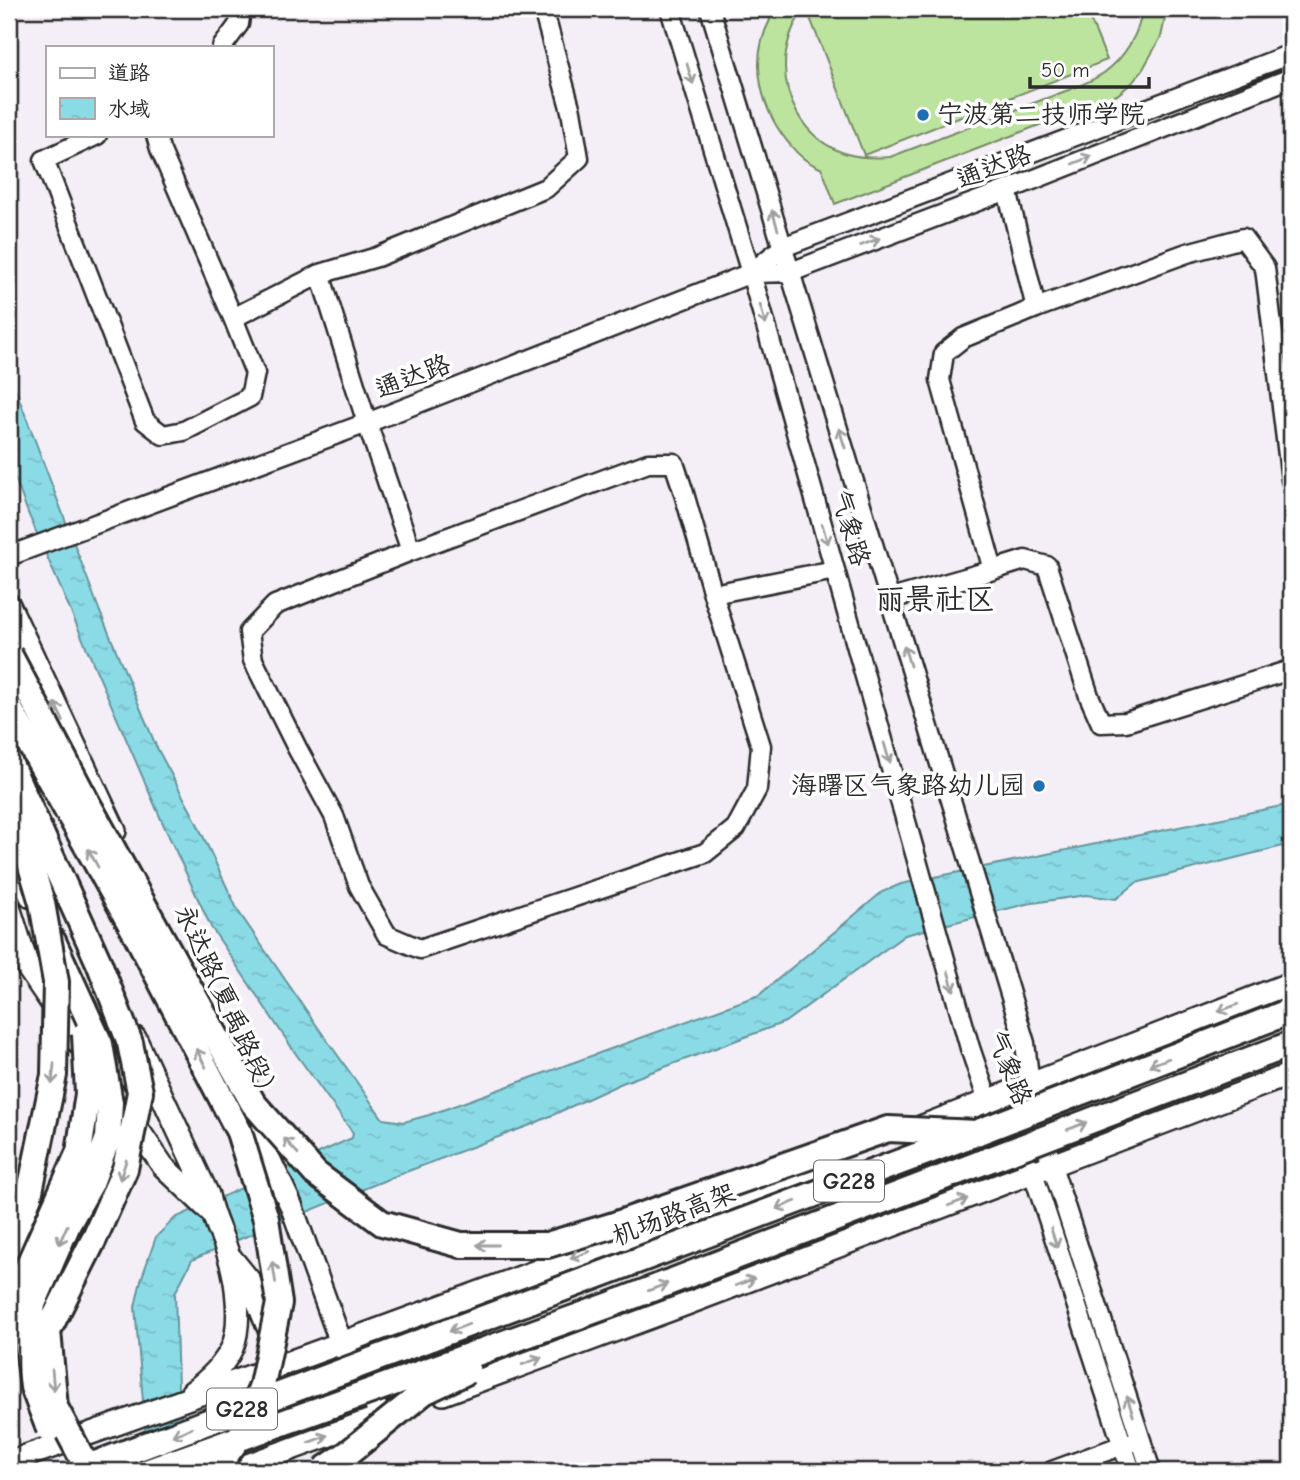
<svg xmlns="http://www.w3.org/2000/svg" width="1300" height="1480" font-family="'Comic Neue','LXGW WenKai TC',sans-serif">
<defs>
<pattern id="water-ripples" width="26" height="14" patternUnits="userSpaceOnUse" patternTransform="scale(1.75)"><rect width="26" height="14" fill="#8bdbe7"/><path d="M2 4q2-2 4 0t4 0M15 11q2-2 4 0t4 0" fill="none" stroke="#78bcc6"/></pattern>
</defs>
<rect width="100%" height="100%" fill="#f4eef7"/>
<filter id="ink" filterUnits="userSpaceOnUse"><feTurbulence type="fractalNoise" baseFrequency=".0143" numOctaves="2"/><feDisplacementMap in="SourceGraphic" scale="14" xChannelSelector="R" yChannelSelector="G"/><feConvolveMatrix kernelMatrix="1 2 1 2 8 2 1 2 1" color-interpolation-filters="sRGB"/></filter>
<g filter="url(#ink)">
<path fill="#bce49f" stroke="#748865" stroke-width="2" d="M766 9H806C794 20 789 36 786 52 780 96 803 140 847 154 861 158 876 158 890 157L1079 86C1088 82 1097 78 1105 72 1124 58 1140 33 1142 9H1167L1161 37 1143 69 1132 83 1117 95 835 204 822 169C816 166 809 163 803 158 799 155 795 151 792 147 761 112 748 62 770 20Z
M810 9H1086L1107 60 864 155 807 10Z"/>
<path fill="url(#water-ripples)" stroke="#65959c" stroke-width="2" d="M9 372 100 612 156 746 195 819 238 911 319 1029 383 1119 404 1122 429 1115 759 995 882 892 901 884 1291 804V844L1136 883 1116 899 1086 895 1026 904 905 935 785 1022 622 1083 533 1124 403 1173 240 1239 192 1260 175 1293 178 1387 186 1471H149L135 1307 141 1280 156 1237 175 1218 352 1138 353 1133 296 1054 211 927 160 817 28 513 9 462Z"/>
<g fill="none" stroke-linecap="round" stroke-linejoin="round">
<defs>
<path id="minor" d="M670 9 751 273 970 1048 988 1101 1033 1173 1131 1471
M710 9 1025 1043 1030 1085 1052 1166 1151 1471
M222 47 239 24 241 9
M1291 54 783 247 751 273 791 272 1007 190 1291 78
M97 135 44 160 145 421 163 435 184 431 250 397 255 373 233 318
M156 135 160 149 233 318 320 274 377 257 546 188 579 158 571 111 543 9
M320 274 367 423 411 551
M1036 308 1187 253 1243 238 1265 268 1291 480
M648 463H674L683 490 713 594 761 746 757 789 736 828 705 853 420 949 387 935 359 886 334 816 297 748 253 660 249 632 275 605 411 551Z
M9 556 367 423 751 273
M993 570 1025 560 1047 566 1089 696 1101 723 1126 722 1287 671 1291 669
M713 594 835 570
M891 599 993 570 940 380 944 353 963 338 1036 308 1007 190
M1052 1471 1134 1441"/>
<path id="major" d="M9 605 115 831
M9 907 29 970 163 1166 210 1211
M135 1038 208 1195C212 1219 223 1235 229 1257 237 1281 242 1325 232 1348 224 1365 207 1381 192 1392
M237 1091 291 1205 341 1343 375 1404
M915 1129 1291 983
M231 1258 249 1280 273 1340
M443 1394 684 1305 1291 1074
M9 1462C280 1367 550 1267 819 1165
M231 1471 393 1412"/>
<path id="highway" d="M9 844 32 895
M53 941 84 1009
M9 1247 29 1196"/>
</defs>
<use href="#minor" stroke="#2b2b2b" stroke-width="23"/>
<use href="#major" stroke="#2b2b2b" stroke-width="26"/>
<use href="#highway" stroke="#2b2b2b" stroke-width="30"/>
<use href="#minor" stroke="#fff" stroke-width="18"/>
<use href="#major" stroke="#fff" stroke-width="21"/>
<use href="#highway" stroke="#fff" stroke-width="24"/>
<defs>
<path id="highway-bridge" d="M9 654 88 804 253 1103 315 1173 382 1223 461 1245H547L611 1226 888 1129 977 1133
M9 707 136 934 239 1132 266 1219 279 1303 262 1385 245 1429 214 1471
M9 762 99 963 130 1043 140 1092 125 1169 94 1239 48 1331 55 1407 82 1458 98 1471
M10 795 42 903 56 982 54 1075 29 1196
M9 1309 79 1152 88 1094 85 1034
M49 1429 33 1387 28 1346 33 1304 69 1222 91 1183 108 1138 110 1103 100 1044 84 1009
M77 1471 924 1153 1291 1011
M149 1471 610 1305 1291 1044
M322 1471 347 1454 424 1392 468 1371"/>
</defs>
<use href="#highway-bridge" stroke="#2b2b2b" stroke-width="30" stroke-linecap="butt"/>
<use href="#highway-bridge" stroke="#fff" stroke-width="24"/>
</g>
<defs><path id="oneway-shaft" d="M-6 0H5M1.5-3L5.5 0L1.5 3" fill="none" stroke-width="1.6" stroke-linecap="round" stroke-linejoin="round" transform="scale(1.75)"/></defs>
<g stroke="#a0a0a0">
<use href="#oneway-shaft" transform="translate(690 74) rotate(73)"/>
<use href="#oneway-shaft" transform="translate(1082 160) rotate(-22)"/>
<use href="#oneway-shaft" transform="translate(775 220) rotate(-107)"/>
<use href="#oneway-shaft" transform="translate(870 242) rotate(-21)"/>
<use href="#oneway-shaft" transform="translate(763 315) rotate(74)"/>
<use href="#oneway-shaft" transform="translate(842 438) rotate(-107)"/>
<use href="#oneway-shaft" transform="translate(825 534) rotate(74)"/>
<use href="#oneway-shaft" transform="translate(907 656) rotate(-107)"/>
<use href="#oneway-shaft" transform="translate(59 712) rotate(-115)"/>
<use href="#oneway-shaft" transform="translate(887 753) rotate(74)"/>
<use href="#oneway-shaft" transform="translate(93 858) rotate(-119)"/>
<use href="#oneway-shaft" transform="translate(951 981) rotate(74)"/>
<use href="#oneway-shaft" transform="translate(1228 1008) rotate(159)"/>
<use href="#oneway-shaft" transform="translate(201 1058) rotate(-118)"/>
<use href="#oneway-shaft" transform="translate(1159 1062) rotate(159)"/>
<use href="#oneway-shaft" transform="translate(53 1074) rotate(96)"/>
<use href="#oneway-shaft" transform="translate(1077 1126) rotate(-21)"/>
<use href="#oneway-shaft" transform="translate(291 1146) rotate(-132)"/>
<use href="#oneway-shaft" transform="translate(123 1170) rotate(108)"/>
<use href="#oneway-shaft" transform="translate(958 1202) rotate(-21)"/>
<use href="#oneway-shaft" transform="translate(786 1205) rotate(159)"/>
<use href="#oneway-shaft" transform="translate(63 1235) rotate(114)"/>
<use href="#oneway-shaft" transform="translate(1054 1238) rotate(72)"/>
<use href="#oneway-shaft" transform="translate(487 1245) rotate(180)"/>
<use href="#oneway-shaft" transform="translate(580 1255) rotate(160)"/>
<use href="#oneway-shaft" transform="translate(274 1272) rotate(-99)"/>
<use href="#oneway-shaft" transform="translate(745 1282) rotate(-21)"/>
<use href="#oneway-shaft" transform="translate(658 1287) rotate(-21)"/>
<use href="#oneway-shaft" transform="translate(459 1328) rotate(159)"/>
<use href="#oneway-shaft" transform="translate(532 1361) rotate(-20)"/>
<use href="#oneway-shaft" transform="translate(53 1380) rotate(85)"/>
<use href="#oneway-shaft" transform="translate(1130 1406) rotate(-108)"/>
<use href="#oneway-shaft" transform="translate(182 1432) rotate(159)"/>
<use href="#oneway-shaft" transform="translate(318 1439) rotate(-20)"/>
</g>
</g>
<g fill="#1f6fb2" stroke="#fff" stroke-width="2.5">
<circle cx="923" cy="115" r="7"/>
<circle cx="1039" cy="786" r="7"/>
</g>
<g text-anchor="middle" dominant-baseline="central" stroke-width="7" stroke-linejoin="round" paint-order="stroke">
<g fill="#fff" stroke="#6b6b6b" stroke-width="2">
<rect x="814" y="1160.5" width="70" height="41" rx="5"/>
<rect x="207" y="1388.5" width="70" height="41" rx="5"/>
</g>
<g font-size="24" font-weight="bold" fill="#2b2b2b">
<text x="849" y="1181">G228</text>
<text x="242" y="1409">G228</text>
</g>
<g font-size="26" fill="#2b2b2b" stroke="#fff" text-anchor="start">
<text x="937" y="115">宁波第二技师学院</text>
<text x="1025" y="786" text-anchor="end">海曙区气象路幼儿园</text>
</g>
<g font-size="26" fill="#2b2b2b" stroke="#fff">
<text transform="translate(994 167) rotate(-21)">通达路</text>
<text transform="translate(413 377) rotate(-21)">通达路</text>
<text transform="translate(850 528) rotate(74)">气象路</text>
<text transform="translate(224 997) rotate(65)">永达路(夏禹路段)</text>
<text transform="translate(1009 1068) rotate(68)">气象路</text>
<text transform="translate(674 1215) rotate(-21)">机场路高架</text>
</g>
<g font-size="30" fill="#2b2b2b" stroke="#fff">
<text x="935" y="599">丽景社区</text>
</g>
</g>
<rect width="1300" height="1480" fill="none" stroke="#fff" stroke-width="35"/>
<rect x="18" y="18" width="1265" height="1445" fill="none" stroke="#2b2b2b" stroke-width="2.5" filter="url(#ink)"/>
<rect x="46" y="46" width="228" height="91" fill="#ffffff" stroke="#aaaaaa" stroke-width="2"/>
<rect x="60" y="68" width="35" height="10" fill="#ffffff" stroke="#aaaaaa" stroke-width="2"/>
<text x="108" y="80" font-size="21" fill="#2b2b2b">道路</text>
<rect x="60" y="98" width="35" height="21" fill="url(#water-ripples)" stroke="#aaaaaa" stroke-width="2"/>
<text x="108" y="116" font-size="21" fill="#2b2b2b">水域</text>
<path d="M1030 77v10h119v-10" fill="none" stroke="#2b2b2b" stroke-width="3.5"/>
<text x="1041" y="77" font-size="21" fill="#2b2b2b" stroke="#ffffff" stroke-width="5" paint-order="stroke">50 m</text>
</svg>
